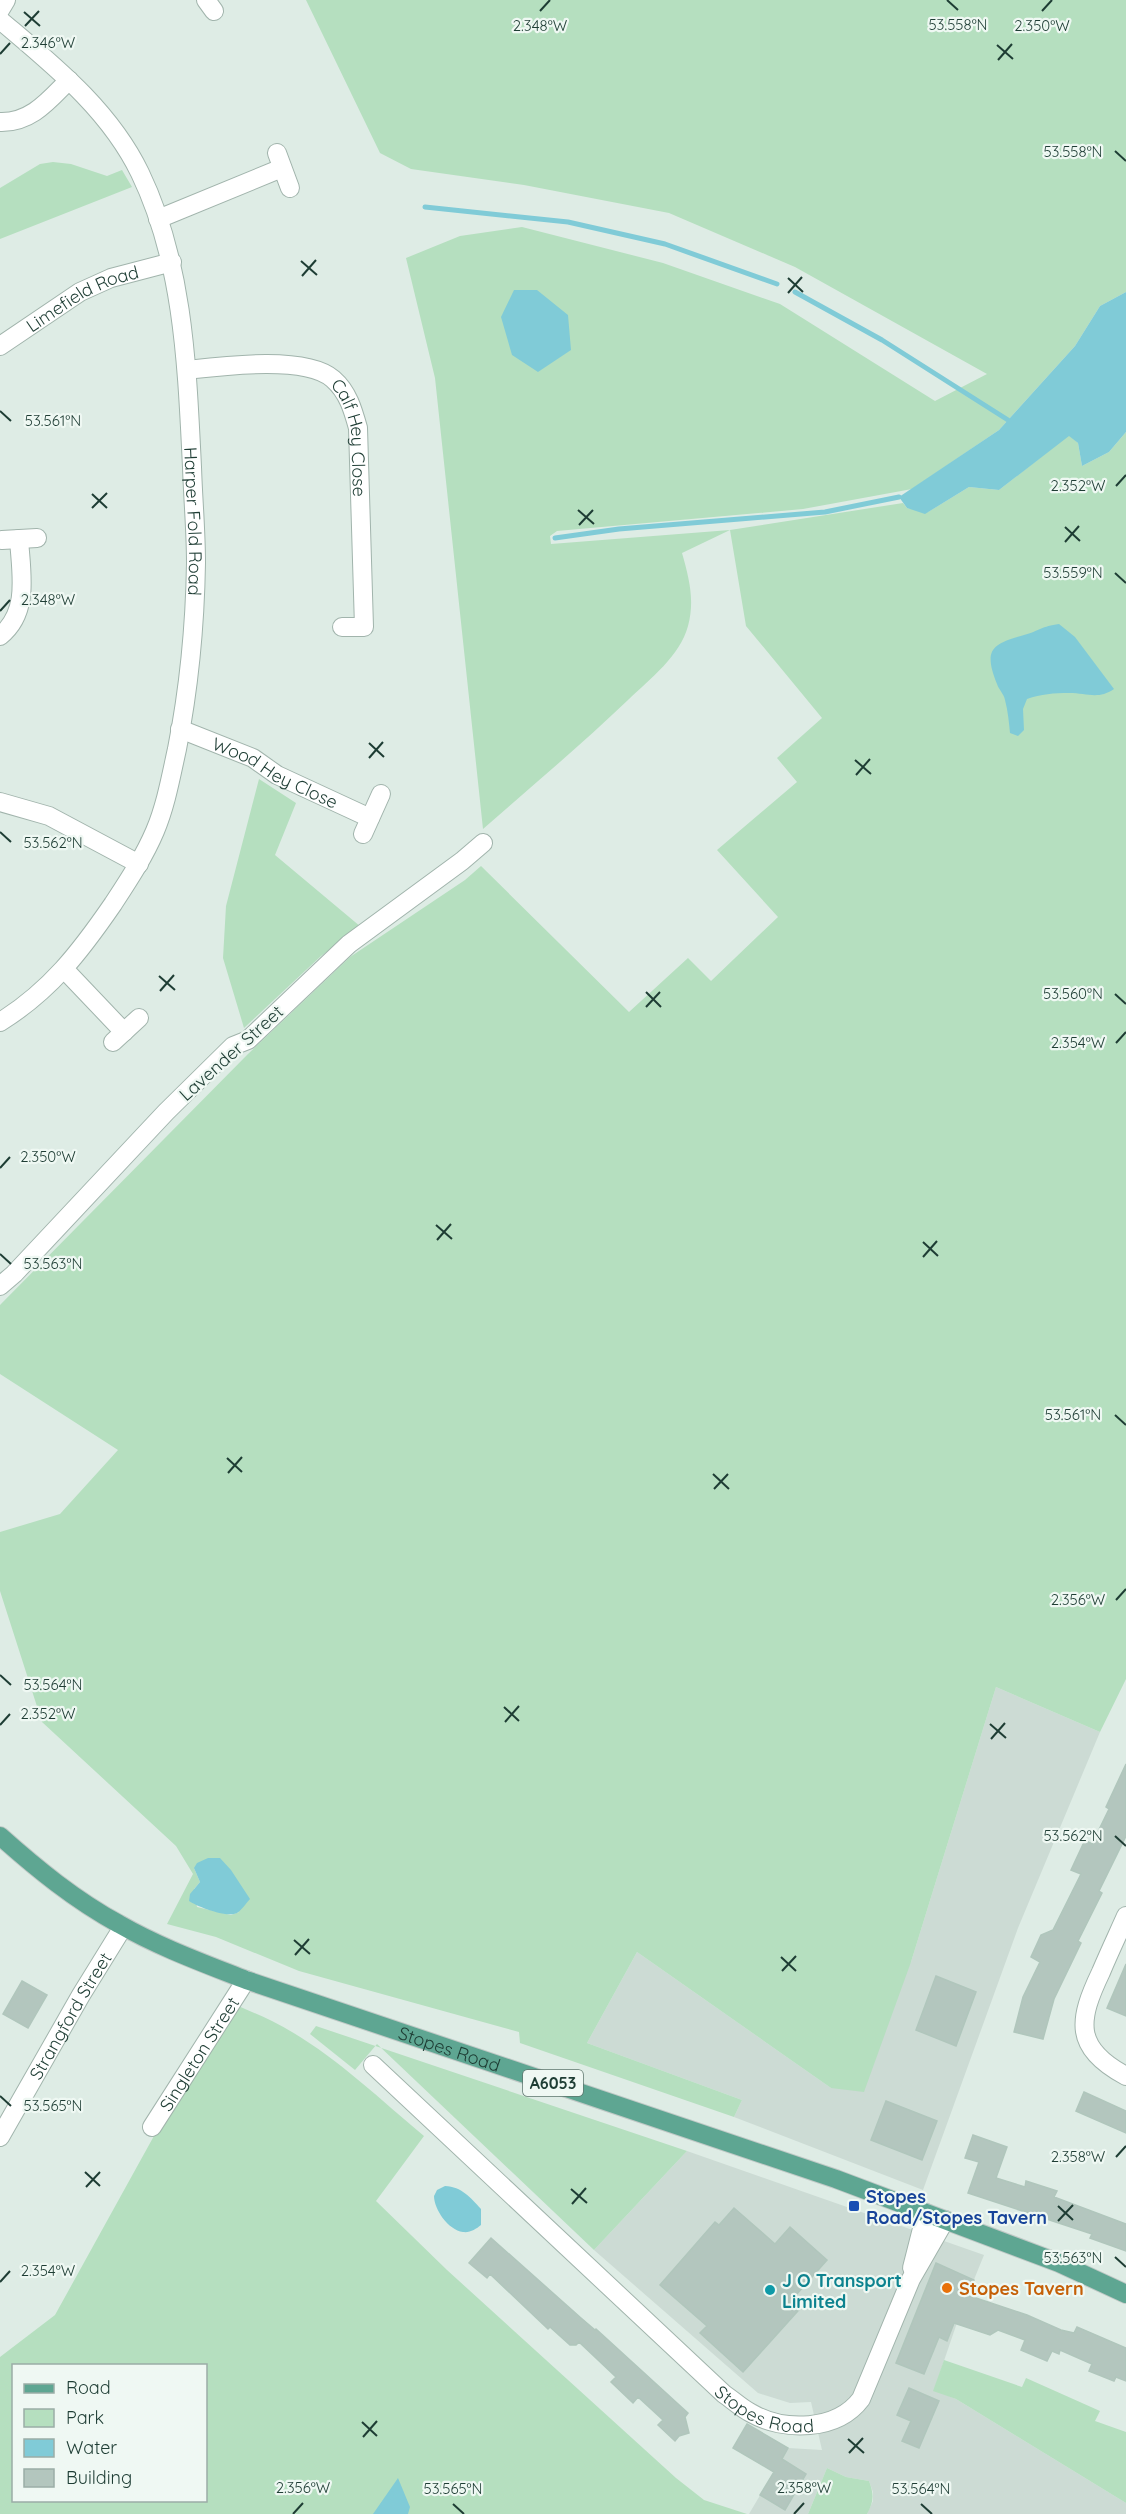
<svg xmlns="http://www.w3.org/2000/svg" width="1126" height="2514" font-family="Quicksand,sans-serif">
<rect width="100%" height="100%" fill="#deece5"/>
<path fill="#ccdbd4" d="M996 1687 1100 1732 1018 1928 923 2190 734 2117 742 2100 587 2043 637 1952 831 2088 911 1962Z
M687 2151 984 2255 960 2314 934 2390 956 2399 1126 2503V2514H867L873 2501V2492L869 2481 846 2477 827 2468 808 2514H749L788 2448 822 2450 811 2402 790 2403 758 2393 594 2250Z"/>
<path fill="#b5dfbf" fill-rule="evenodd" d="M306 0H1126V292L1100 306 1075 346 999 430 912 489 803 509 557 531 550 536 551 544 730 530 903 503 907 508 928 512 969 487 999 490 1069 435 1078 443 1082 466 1109 452 1126 432V1679L1100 1732 996 1687 911 1962 864 2092 831 2088 637 1952 587 2043 742 2100 734 2117 520 2043 519 2032 299 1971 216 1937 167 1924 193 1874 176 1846 42 1722 0 1591V1532L60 1514 118 1450 0 1374V1305L248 1054 350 957 465 880 481 866 629 1012 688 958 711 981 778 917 717 850 797 782 777 758 822 718 746 626 730 530 682 553C689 578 695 600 688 626 680 656 650 679 628 700 581 745 532 786 483 829L435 378 406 258 460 236 522 227 663 263 780 304 935 401 987 374 795 267 669 213 524 185 411 169 380 153ZM194 1868 239 1912 231 1915 197 1907 194 1889 200 1882Z
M53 162 71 164 107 176 122 170 132 187 0 239V188L40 164Z
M259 779 296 803 275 855 361 927 321 956 244 1028 223 958 226 906Z
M234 2004C247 2010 260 2015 272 2021 328 2049 376 2096 424 2136L376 2201 447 2270 676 2478 704 2500 747 2514H0V2357L55 2315 165 2116ZM14 2366H206V2500H14Z
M316 2026 687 2151 594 2250 377 2044 355 2070 310 2034Z
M944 2360 1022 2387 1026 2378 1100 2411 1095 2421 1126 2432V2503L956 2399 933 2391Z
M827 2468 846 2477 869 2481C874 2494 874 2502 867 2514H808Z"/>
<path fill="#80cbd7" d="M514 290H537L568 315 571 350 538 372 512 355 501 317Z
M1126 292V432L1109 452 1082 466 1078 443 1069 436 999 490 969 487 925 514 907 508 899 497 999 430 1075 346 1100 306Z
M1059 624 1075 637 1114 689C1098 700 1087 693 1069 693 1054 693 1041 694 1027 699L1023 709 1024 730 1018 736 1010 733C1009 723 1008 711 1005 700 1004 694 999 690 997 684 983 649 992 644 1024 635 1039 631 1042 626 1059 624Z
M208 1858H220L231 1870 250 1899C246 1903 242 1910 237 1913 227 1918 198 1907 189 1901L190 1894 200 1882 194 1868 197 1863Z
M445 2186C462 2187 470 2197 481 2209V2225C476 2229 470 2233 463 2232 448 2230 434 2209 434 2196L437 2190Z
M398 2478 410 2507 408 2514H373Z"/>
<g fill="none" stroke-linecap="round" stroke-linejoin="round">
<path stroke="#80cbd7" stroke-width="5" d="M425 207 568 222 665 244 777 284
M795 292 882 340 1008 420
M555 538 619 529 825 512 899 497"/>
</g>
<path fill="#b3c6be" stroke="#b0c6bc" stroke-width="1.5" d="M1126 1764V1836L1099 1891 1102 1893 1078 1941 1081 1943 1054 1999 1043 2039 1014 2032 1023 1997 1040 1962 1031 1957 1041 1935 1053 1930 1081 1874 1071 1870 1085 1840 1092 1844 1109 1809 1106 1807Z
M1126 1964V2016L1107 2008Z
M936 1976 976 1992 956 2046 916 2030Z
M22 1981 47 1995 28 2028 3 2014Z
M1084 2092 1126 2111V2133L1076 2111Z
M886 2101 937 2121 922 2160 871 2140Z
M973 2135 1007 2147 996 2178 1025 2187 1026 2181 1057 2191 1054 2197 1126 2224V2251L1090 2238 1092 2234 968 2193 979 2162 965 2158Z
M734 2208 775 2244 790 2227 827 2260 796 2295 805 2303 743 2372 700 2333 707 2326 660 2285 715 2222 719 2225Z
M491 2238 581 2318 595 2330 596 2329 688 2413 685 2417 689 2433 679 2436 675 2441 658 2425 663 2420 638 2397 633 2403 611 2382 616 2377 579 2342 576 2345H570L550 2327 548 2329 490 2274 487 2278 469 2263Z
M936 2263 974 2280 967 2295 1027 2315 1061 2330 1074 2333 1077 2327 1126 2348V2381L1116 2377 1114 2381 1089 2371 1092 2364 1060 2350 1059 2354 1052 2351 1047 2361 1021 2350 1025 2340 998 2330 990 2335 954 2323 947 2341 939 2337 924 2374 896 2363Z
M909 2388 939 2401 919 2448 902 2441 911 2421 897 2415Z
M747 2424 788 2448 782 2459 806 2474 785 2510 760 2495 774 2472 733 2448Z"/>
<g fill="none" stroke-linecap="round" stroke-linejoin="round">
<defs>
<g id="minor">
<path d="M206 0 214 11"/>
<path d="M0 10 6 0"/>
<path id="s1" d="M0 20C53 65 109 109 140 173 184 264 187 368 192 467 193 499 196 531 196 563 195 625 189 688 177 749 171 776 166 805 155 831 144 857 128 881 113 904 80 952 50 991 0 1022"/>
<path d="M0 122C31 123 49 100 69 80"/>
<path d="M277 153 290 188"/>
<path d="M158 219 282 168"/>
<path id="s2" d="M0 346 80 292 111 278 172 262"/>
<path id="s3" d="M187 370C222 366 306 355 333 379 348 392 353 410 358 428L364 627H342"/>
<path d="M2 540 37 538"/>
<path d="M0 636C30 612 21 573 19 539"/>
<path id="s4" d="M180 729 253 758 277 775 370 818"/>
<path d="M0 802 49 816 139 864"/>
<path d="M363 834 381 794"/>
<path d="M65 970 124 1032"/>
<path d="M113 1042 139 1018"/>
<path d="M0 1286 14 1274 166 1112 233 1046 248 1040 349 944 462 861 483 843"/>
<path d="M1126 1916C1118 1934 1109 1953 1101 1972 1078 2020 1073 2048 1126 2076"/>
<path id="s5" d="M373 2065 724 2394C733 2400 741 2408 751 2413 784 2432 837 2431 861 2399L911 2279 945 2220"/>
<path id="s6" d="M152 2127 246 1980"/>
<path id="s7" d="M0 2137 81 1995 123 1927"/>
<path d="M912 2268 926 2213"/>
</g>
<g id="major">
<path id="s8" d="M0 1836C37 1869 75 1900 119 1924 159 1947 203 1963 246 1980L836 2179 1059 2263 1126 2294"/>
</g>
</defs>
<use href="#minor" stroke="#a1b4ac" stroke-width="20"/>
<use href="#major" stroke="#c0c9c6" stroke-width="20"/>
<use href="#minor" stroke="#fff" stroke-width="18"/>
<use href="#major" stroke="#5ea692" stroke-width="18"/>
</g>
<path fill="none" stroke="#1e3d34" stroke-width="2" d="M947 0 958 10M540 11 550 0M1042 11 1052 0M24 12 40 26M25 26 39 11M997 45 1013 59M0 54 10 43M998 60 1012 44M1115 151 1126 161M301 261 317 275M302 276 316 260M788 278 803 292M788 293 802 277M0 411 11 421M1116 486 1126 475M92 494 107 508M92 508 107 493M578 510 594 524M579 525 593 510M1065 527 1080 541M1065 542 1079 526M1115 573 1126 583M0 611 10 600M369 743 384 757M369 758 383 742M855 760 871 774M856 775 870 759M0 832 11 842M159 976 175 990M160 991 174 975M646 992 661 1007M1115 994 1126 1004M646 1007 660 992M1116 1043 1126 1032M0 1168 10 1157M436 1225 452 1239M437 1240 451 1224M923 1242 938 1256M0 1254 11 1264M923 1257 937 1241M1115 1415 1126 1425M227 1458 242 1472M228 1473 242 1457M713 1474 729 1489M714 1489 728 1474M1116 1600 1126 1589M0 1675 11 1685M504 1707 519 1721M505 1722 519 1706M990 1724 1006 1738M0 1725 10 1714M991 1739 1005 1723M1115 1836 1126 1846M294 1940 310 1954M295 1955 309 1939M781 1957 796 1971M782 1971 796 1956M0 2096 11 2106M1116 2157 1126 2146M85 2172 100 2186M86 2187 100 2172M571 2189 587 2203M572 2204 586 2188M1058 2206 1073 2220M1058 2221 1073 2205M1115 2257 1126 2267M0 2282 10 2271M362 2422 377 2436M363 2437 377 2421M848 2439 864 2453M849 2453 863 2438M453 2504 464 2514M921 2504 932 2514M293 2514 303 2503M794 2514 804 2503"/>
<rect fill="#1a4fb4" stroke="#eff8f3" stroke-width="2" x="848" y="2200" width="12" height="12" rx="3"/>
<circle fill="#e8710a" stroke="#eff8f3" stroke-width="2" cx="947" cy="2288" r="6"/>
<circle fill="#0f9aa8" stroke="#eff8f3" stroke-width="2" cx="770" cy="2290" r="6"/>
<g text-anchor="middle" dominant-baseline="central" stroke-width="4.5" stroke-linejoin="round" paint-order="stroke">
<rect fill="#eff8f3" stroke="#5d756d" stroke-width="1.5" x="523" y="2070" width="60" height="26" rx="4.5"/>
<g font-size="16" font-weight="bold" fill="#1e3d34">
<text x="553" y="2083">A6053</text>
</g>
<g font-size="18" fill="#1e3d34" stroke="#eff8f3">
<text stroke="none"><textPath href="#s2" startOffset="96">Limefield Road</textPath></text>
<text stroke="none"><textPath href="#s3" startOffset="213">Calf Hey Close</textPath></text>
<text stroke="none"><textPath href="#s1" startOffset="564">Harper Fold Road</textPath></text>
<text stroke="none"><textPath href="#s4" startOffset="105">Wood Hey Close</textPath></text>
<text transform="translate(231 1053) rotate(-42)">Lavender Street</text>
<text stroke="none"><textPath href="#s7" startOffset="140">Strangford Street</textPath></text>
<text stroke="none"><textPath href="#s8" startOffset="502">Stopes Road</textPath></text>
<text stroke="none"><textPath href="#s6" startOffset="87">Singleton Street</textPath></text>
<text stroke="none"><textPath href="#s5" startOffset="526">Stopes Road</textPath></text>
</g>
<g font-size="18" font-weight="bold" fill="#164399" stroke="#eff8f3" text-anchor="start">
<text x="866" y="2196">Stopes<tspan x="866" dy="21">Road/Stopes Tavern</tspan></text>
</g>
<g font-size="18" font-weight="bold" fill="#0d838f" stroke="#eff8f3" text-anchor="start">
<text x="782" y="2280">J O Transport<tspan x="782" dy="21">Limited</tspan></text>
</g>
<g font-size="18" font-weight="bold" fill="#c56008" stroke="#eff8f3" text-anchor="start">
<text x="959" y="2288">Stopes Tavern</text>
</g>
</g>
<g font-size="15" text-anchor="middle" fill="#1e3d34" stroke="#eff8f3" stroke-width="4.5" stroke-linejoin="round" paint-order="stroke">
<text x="958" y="30">53.558°N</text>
<text x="540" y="31">2.348°W</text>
<text x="1042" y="31">2.350°W</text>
<text x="48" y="48">2.346°W</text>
<text x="1073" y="157">53.558°N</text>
<text x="53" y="426">53.561°N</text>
<text x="1078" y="491">2.352°W</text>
<text x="1073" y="578">53.559°N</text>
<text x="48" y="605">2.348°W</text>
<text x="53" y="848">53.562°N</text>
<text x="1073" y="999">53.560°N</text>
<text x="1078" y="1048">2.354°W</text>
<text x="48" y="1162">2.350°W</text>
<text x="53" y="1269">53.563°N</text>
<text x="1073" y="1420">53.561°N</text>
<text x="1078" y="1605">2.356°W</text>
<text x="53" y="1690">53.564°N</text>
<text x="48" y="1719">2.352°W</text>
<text x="1073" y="1841">53.562°N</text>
<text x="53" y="2111">53.565°N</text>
<text x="1078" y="2162">2.358°W</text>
<text x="1073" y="2263">53.563°N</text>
<text x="48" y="2276">2.354°W</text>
<text x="303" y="2493">2.356°W</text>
<text x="804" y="2493">2.358°W</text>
<text x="453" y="2494">53.565°N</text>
<text x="921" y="2494">53.564°N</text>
</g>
<rect x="12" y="2364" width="195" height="138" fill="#eff8f3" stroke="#9bada7" stroke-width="1.5"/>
<rect x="24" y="2384" width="30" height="9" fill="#5ea692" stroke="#9bada7" stroke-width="1.5"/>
<text x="66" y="2394" font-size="18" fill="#1e3d34">Road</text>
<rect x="24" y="2409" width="30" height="18" fill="#b5dfbf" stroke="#9bada7" stroke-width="1.5"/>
<text x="66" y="2424" font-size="18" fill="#1e3d34">Park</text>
<rect x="24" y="2439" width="30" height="18" fill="#80cbd7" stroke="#9bada7" stroke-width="1.5"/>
<text x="66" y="2454" font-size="18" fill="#1e3d34">Water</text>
<rect x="24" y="2469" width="30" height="18" fill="#b3c6be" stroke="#9bada7" stroke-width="1.5"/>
<text x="66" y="2484" font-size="18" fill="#1e3d34">Building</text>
</svg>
